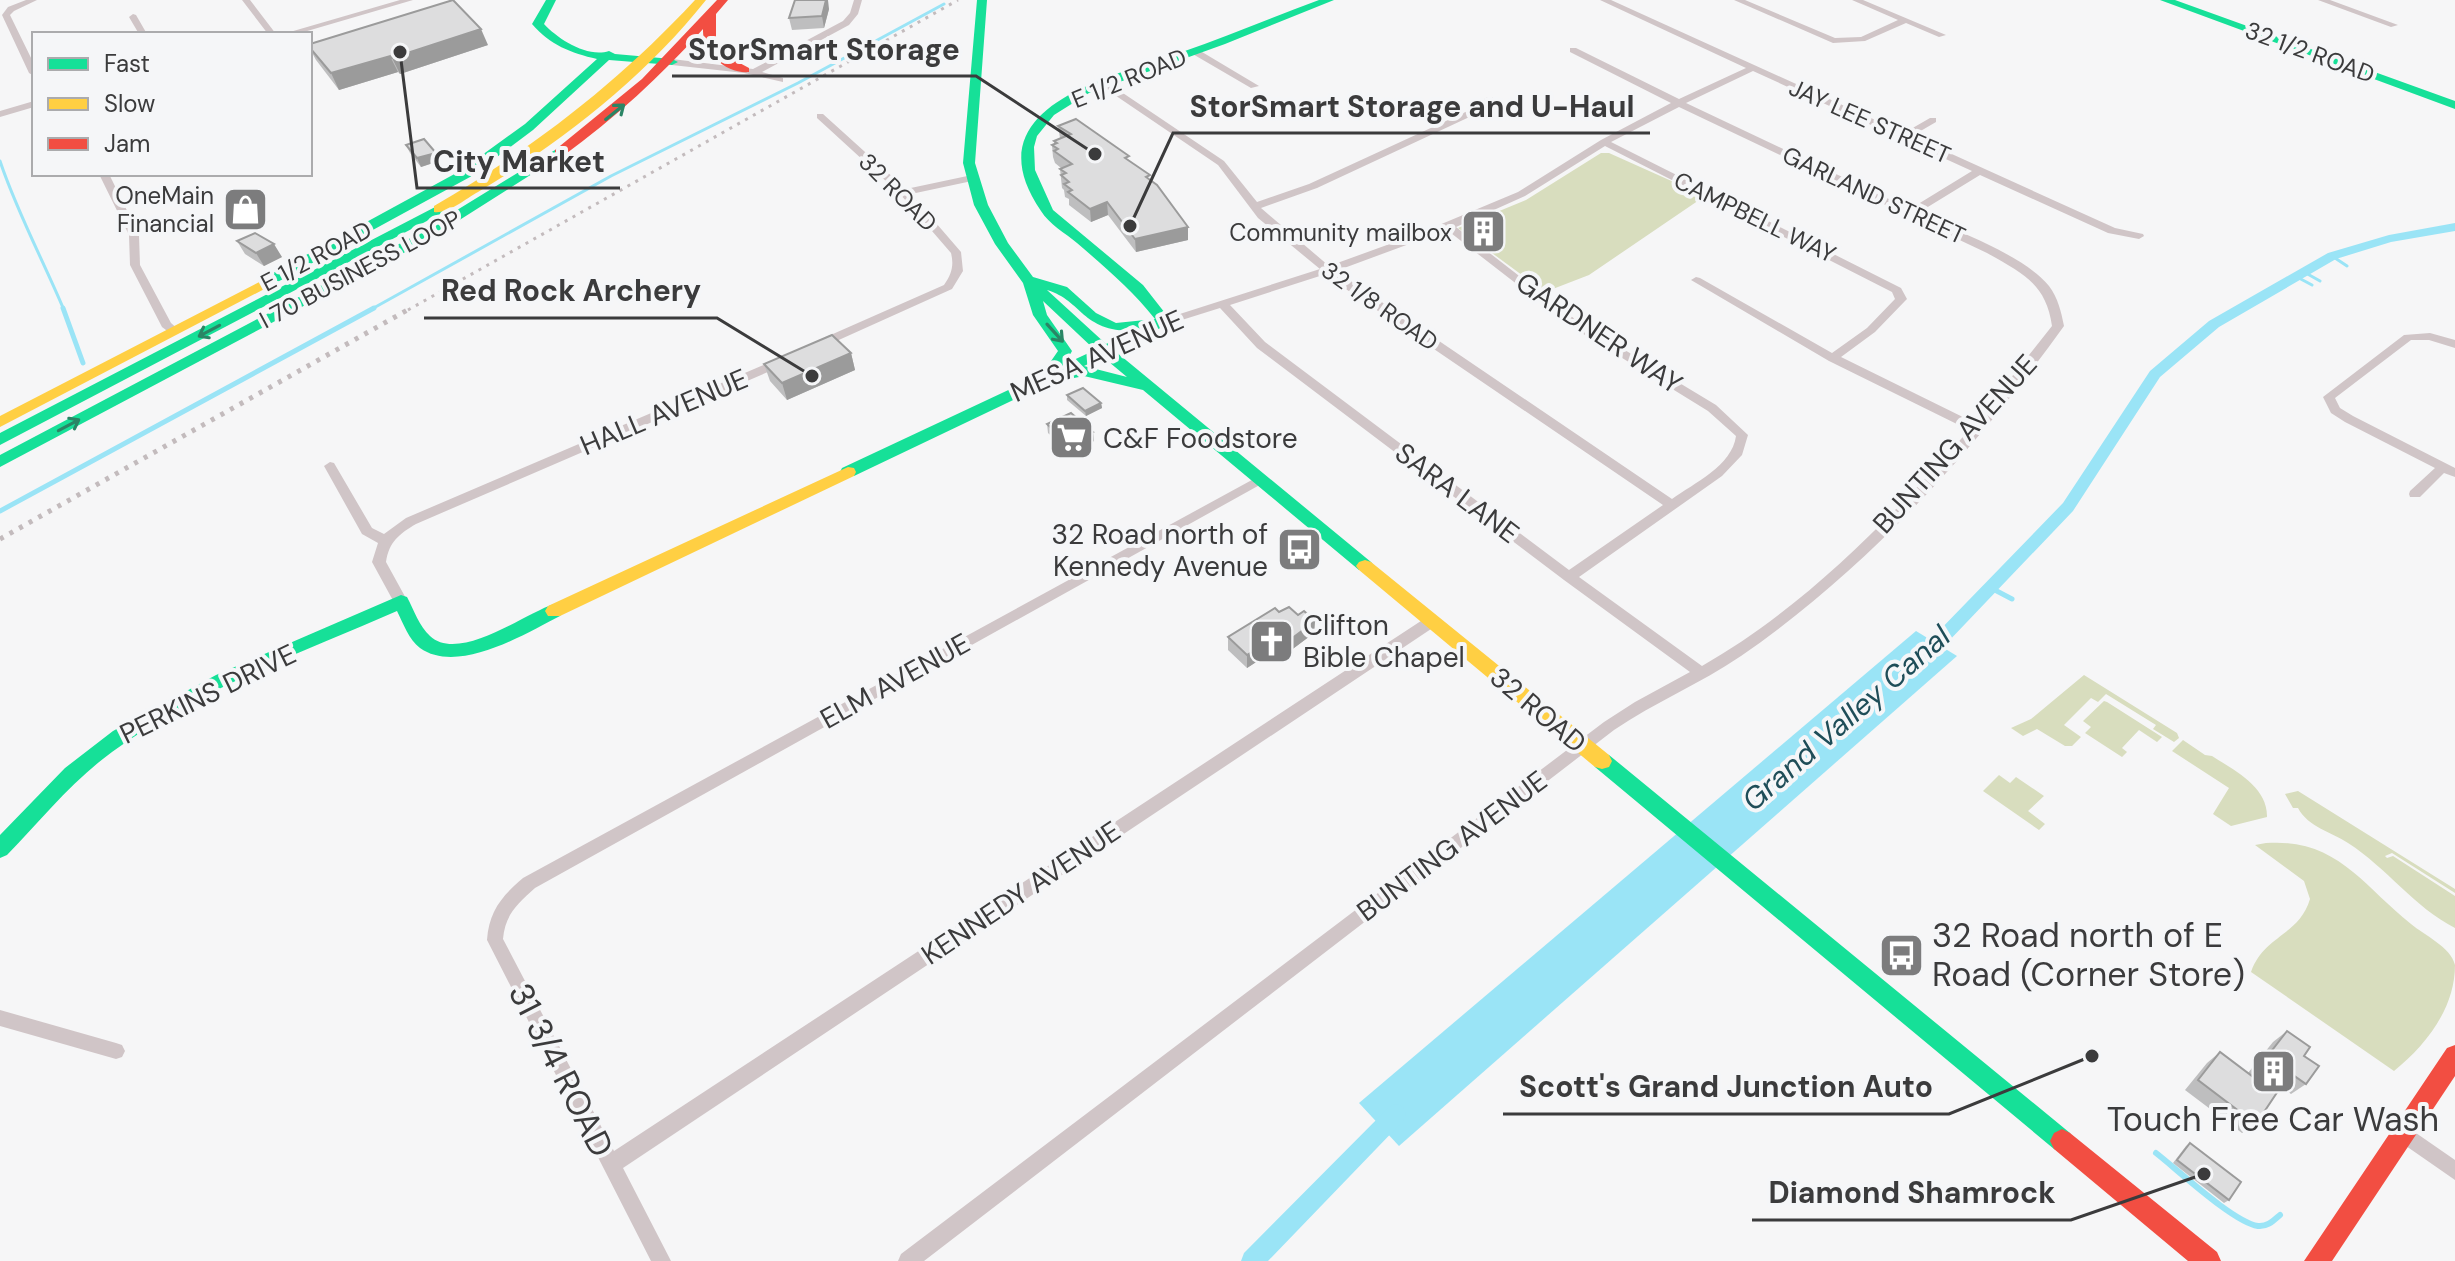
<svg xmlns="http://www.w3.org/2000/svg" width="2455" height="1261" font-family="'DM Sans',sans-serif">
<rect width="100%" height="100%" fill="#f6f6f7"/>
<path fill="#d8ddbe" d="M1601 153H1609L1705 196 1589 275 1545 292 1458 228 1526 200Z
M2084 675 2177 733 2179 738 2174 742 2153 729 2156 725 2106 694 2098 702 2091 698 2064 725 2081 737 2072 746H2065L2037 729 2023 736 2011 728 2031 719Z
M2104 701 2107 702 2162 737 2157 742 2139 730 2122 748 2127 752 2122 757 2085 733 2091 727 2083 721Z
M2183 740 2205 755 2212 756C2234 770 2268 787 2267 817L2231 826 2213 814 2229 788 2172 751Z
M1999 775 2010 783 2016 777 2044 796 2028 811 2045 824 2039 830 1983 791Z
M2298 791 2455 889V893L2392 853 2385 856 2387 858 2393 856 2455 896V928C2414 907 2387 868 2348 843 2331 832 2308 827 2298 808H2293L2285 794Z
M2266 843C2337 838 2362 885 2411 924 2424 935 2451 947 2455 965 2455 1009 2425 1046 2394 1071L2251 972C2264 935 2299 936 2310 899L2304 881 2255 845Z"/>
<path fill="#9ae4f6" d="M1916 631 1957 656 1399 1146 1359 1103Z"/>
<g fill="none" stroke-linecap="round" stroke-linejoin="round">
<path stroke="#9ae4f6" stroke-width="3" d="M0 161C17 212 43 260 64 310
M2332 256 2347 266
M2304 272 2320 281
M2297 277 2312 285
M370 310 611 176 798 83 944 4"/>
<path stroke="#9ae4f6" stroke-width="5" d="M63 308 83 363
M0 511 374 308
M1991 588 2012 599"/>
<path stroke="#9ae4f6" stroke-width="6" d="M2156 1153C2178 1170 2233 1222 2258 1226 2268 1227 2274 1220 2280 1215"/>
<path fill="#9ae4f6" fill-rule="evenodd" d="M2455 223V231L2391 242 2336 259 2219 327 2160 377 2073 511 1945 645 1925 661H1913L1911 657 1933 637 2063 503 2150 371 2209 321 2328 253 2389 235Z
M1396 1104 1403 1107 1406 1114 1403 1121 1268 1261H1241L1244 1253 1389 1107Z"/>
<path fill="#d0c5c7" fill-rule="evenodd" d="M26 0H37L14 11 10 15 34 64V76L29 73 2 15 8 7Z
M242 0H250L276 34H268Z
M400 0H413L297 34H283Z
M854 0H862L858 14 849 25 762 72 783 78V82L744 73 672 65 668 62 672 59 753 69 843 21 850 13Z
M1600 0H1611L1904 133 1930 118H1936V122L1912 136 2115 228 2143 234 2144 236 2139 239 2108 233 1980 175 1918 213C1954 230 2024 255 2049 286 2058 298 2061 311 2064 326 1975 450 1867 569 1741 656 1700 684 1655 702 1614 730L924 1261H898L901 1254 1604 722 1635 702 1690 672 1564 580 1257 348 1220 308 1169 324H1161V320L1320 269 1258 218 1218 165 1100 85 1108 83 1224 161 1257 202 1309 184 1472 109 1487 97H1493V101L1478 113 1317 188 1261 208 1329 266 1420 233 1518 192 1601 140 1671 103 1570 52V48H1576L1679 99 1746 68ZM1753 71 1972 171 1910 209 1686 103ZM1679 107 1987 253C2022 273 2046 283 2052 326L1975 423 1841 357 1875 332 1905 301 1907 299 1901 288 1611 142ZM1605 146 1892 292 1895 299 1867 328 1832 353 1700 278 1696 277 1691 280 1829 361 1969 430C1893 516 1803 609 1702 666L1579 577 1722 476 1742 455 1748 435 1716 405 1580 323 1456 227 1525 196ZM1447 230 1572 327 1708 411 1736 436C1732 466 1694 483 1672 499L1336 271ZM1326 274 1337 283 1663 505 1569 570 1265 342 1230 305Z
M1734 0H1745L1835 38 1861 37 1898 20 1852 0H1863L1946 35 1939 37 1906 23 1865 41 1833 43Z
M2318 0H2330L2398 25 2391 27Z
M133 14 136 15 147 34H139L129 17Z
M1191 49H1197L1259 86 1251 88 1191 53Z
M34 101V107L0 117V111Z
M817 114H823L906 189 972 175 977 178 972 181 911 194 961 252 963 271 952 289 821 348 815 344 817 341 944 285C952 274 954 265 951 253L900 194 817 118Z
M99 174H109L139 235 140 265 171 323 180 331 178 333H170L162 327 130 265 129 235Z
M2430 333 2455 340V348L2429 340H2411L2335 398 2340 408 2353 416 2455 468V477L2444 473 2420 497H2410L2409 494 2410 491 2435 468 2345 422 2331 413 2323 397 2404 335Z
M780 358 784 359V365L416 524C399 534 389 542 386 562L408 602 401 607 396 606 372 562 378 543 362 534 324 466 330 462 334 463 372 528 384 534 406 518Z
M1261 475 1265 476 1267 479 1265 482 535 888C517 904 505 915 503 939L614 1151 1427 617H1437L1439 621 1437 625 623 1168 671 1261H651L487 940C489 911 502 896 523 878Z
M0 1010 116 1043 122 1045 125 1051 122 1057 116 1059 0 1026Z
M2403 1124 2455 1160V1180L2396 1139 2394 1133 2396 1127Z"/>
<path fill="#16e098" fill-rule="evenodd" d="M546 0H556L544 24C558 39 587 58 609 51L615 54 672 59 678 62 672 65 609 60 533 130 470 177 272 285H262V279L460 171 525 124 597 59C571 53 550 45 532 24Z
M977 0H987L975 163 988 205 1008 243 1033 277 1067 287 1096 313 1116 323 1155 319C1132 290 1106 268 1077 243 1065 233 1049 224 1041 211 969 106 1112 77 1182 52 1228 36 1273 17 1319 0H1334L1225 44 1089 93 1054 115 1037 136 1034 147 1035 170 1053 210 1143 285 1172 322 1115 351 1371 562 1374 566 1371 570H1359L1143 390 1084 376 1049 383 854 476H842L840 472 842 468 1034 378 1049 364 1058 351 1033 315 1023 283 995 244 974 205 963 163ZM1047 290C1083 301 1081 331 1133 331L1106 344ZM1043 301 1095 350 1065 364 1072 351 1047 315ZM1103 357 1127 377 1084 366Z
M2160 0H2175L2455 101V109Z
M555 150 565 153 428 240 0 467V455L418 234Z
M439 205 444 206V212L0 445V433Z
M401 595 407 597C414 610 419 626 430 636 459 663 524 614 554 604L563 611 560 616C525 634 458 675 420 648 409 640 403 623 397 611 301 653 197 690 112 752 72 781 41 820 7 855L0 858V835L65 768 113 731 216 675Z
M1602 753 1609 755 2070 1133 2074 1141 2070 1149 2062 1153 2054 1149 1595 767 1592 761 1595 755Z"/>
<path fill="#ffcf43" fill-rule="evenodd" d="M695 0H706C645 77 562 142 478 192 465 199 449 214 434 212V206C532 149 618 83 695 0Z
M267 278 274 282 272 285 0 427V416Z
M848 467 854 468 856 472 854 476 560 616H548L545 611 548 606Z
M1365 560 1371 562 1609 755 1612 761 1609 767 1602 769 1595 767 1359 570 1356 566 1359 562Z"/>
<path fill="#f24e42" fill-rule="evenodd" d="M717 0H728L716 14V45L723 54 749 68V72C726 74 702 52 703 29 661 76 615 118 563 156H555V150L642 79Z
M2455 1045V1076L2332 1261H2304L2447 1048Z
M2062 1129 2070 1133 2217 1252 2221 1261H2188L2054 1149 2050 1141 2054 1133Z"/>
<path stroke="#c3bbbd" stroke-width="3" stroke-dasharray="3 6" stroke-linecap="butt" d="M408 310 958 0"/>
<path stroke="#c3bbbd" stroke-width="5" stroke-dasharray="4 7" stroke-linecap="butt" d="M0 539 411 308"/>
</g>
<path fill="#bebebf" d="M829 9 824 28 792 30 789 18Z
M310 44 488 45 400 74 398 72 339 90 316 60 310 49Z
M1058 126 1129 161 1150 180 1188 240 1136 252 1108 215 1091 222 1069 205V199L1065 197 1064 190 1062 188 1060 169 1061 168 1055 163 1053 157 1052 145 1054 144V141L1060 138Z
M406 145 439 161 421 167 410 153Z
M237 241 282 257 264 266 245 254Z
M851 353 855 370 787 400 770 381 764 364Z
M1067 395 1101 403 1102 408 1086 416 1067 400Z
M1047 424 1093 432 1094 441 1070 453 1048 433Z
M1279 612 1298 615 1315 621 1314 633 1278 660 1270 653 1247 668 1228 650V637Z
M2287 1031 2304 1056 2306 1084 2291 1094 2281 1087 2256 1124 2242 1133 2185 1090 2207 1063 2220 1052 2248 1073 2273 1042Z
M2190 1143 2229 1200 2224 1203 2173 1163 2186 1146Z"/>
<path fill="#9b9b9b" d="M826 0H828L829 9 824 28 822 16Z
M481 29 488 45 400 74 392 58Z
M390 56 398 72 339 90 331 73Z
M436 153 439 161 421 167 417 158Z
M1107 202 1108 215 1091 222 1090 209Z
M1188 227V240L1136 252 1135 239Z
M274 244 282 257 264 266 256 253Z
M851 353 855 370 787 400 782 383Z
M1101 403 1102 408 1086 416 1085 411Z
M1093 432 1094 441 1070 453 1069 444Z
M1315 621 1314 633 1278 660 1279 648Z
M1271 640 1270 653 1247 668V655Z"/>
<path fill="#ddddde" stroke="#9b9b9b" stroke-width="2" d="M453 0 481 29 392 58 390 56 331 73 310 48V44Z
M795 0H826L822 16 789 18Z
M1076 119 1129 156 1125 158 1150 175 1146 177 1157 185 1188 227 1135 239 1107 202 1090 209 1068 192 1072 190 1064 184 1069 182 1061 175 1066 173 1060 169 1072 164 1054 151 1058 149 1052 145 1057 143 1054 141 1071 134 1058 126Z
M424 139 436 153 417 158 406 145Z
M255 233 274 244 256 253 237 241Z
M832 335 851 353 782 383 764 364Z
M1083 388 1101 403 1085 411 1067 395Z
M1071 413 1093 432 1069 444 1047 424Z
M1289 607 1298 615 1304 611 1315 621 1279 648 1271 640 1247 655 1228 637 1275 608 1279 612Z
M2287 1031 2310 1047 2304 1056 2319 1066 2306 1084 2290 1073 2256 1124 2198 1080 2220 1052 2252 1076Z
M2190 1143 2241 1182 2229 1200 2177 1160Z"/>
<defs><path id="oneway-shaft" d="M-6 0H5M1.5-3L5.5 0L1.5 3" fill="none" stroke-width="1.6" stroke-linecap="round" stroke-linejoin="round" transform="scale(2)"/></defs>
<g stroke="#2a8565">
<use href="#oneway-shaft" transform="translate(615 112) rotate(-39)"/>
<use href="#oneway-shaft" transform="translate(209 331) rotate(152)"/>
<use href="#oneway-shaft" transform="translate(1055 333) rotate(48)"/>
<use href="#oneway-shaft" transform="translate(69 425) rotate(-28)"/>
</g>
<defs>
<symbol id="shop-square" viewBox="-11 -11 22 22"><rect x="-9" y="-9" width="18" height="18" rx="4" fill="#7c7c7d" stroke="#f5f6f8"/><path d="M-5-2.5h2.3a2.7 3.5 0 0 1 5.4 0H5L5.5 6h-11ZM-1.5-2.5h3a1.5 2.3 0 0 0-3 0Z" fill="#fff"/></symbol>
<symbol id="building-square" viewBox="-11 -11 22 22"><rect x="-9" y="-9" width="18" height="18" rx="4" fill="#7c7c7d" stroke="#f5f6f8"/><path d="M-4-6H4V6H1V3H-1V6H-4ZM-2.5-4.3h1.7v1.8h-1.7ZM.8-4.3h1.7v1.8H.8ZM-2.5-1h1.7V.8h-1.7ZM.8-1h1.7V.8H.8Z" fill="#fff"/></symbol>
<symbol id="supermarket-square" viewBox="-11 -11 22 22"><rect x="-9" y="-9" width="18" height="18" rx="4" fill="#7c7c7d" stroke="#f5f6f8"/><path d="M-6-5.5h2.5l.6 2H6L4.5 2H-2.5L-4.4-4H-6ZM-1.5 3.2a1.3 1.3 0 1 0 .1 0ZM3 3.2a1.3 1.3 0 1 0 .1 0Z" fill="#fff"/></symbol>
<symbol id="bus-square" viewBox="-11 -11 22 22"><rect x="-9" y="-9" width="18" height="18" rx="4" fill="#7c7c7d" stroke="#f5f6f8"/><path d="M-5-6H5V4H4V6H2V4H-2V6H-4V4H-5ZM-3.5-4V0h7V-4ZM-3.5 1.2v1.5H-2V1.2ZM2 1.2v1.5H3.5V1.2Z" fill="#fff"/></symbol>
<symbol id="church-square" viewBox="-11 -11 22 22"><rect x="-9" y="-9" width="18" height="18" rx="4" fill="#7c7c7d" stroke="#f5f6f8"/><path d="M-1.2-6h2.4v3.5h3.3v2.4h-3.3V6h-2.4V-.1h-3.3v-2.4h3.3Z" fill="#fff"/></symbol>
</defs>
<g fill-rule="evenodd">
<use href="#shop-square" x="220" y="184" width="51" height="51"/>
<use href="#building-square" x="1458" y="206" width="51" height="51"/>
<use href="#supermarket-square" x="1046" y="412" width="51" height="51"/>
<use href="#bus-square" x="1274" y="524" width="51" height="51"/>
<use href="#church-square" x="1246" y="616" width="51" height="51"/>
<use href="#bus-square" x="1876" y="930" width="51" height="51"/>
<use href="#building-square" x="2248" y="1046" width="51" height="51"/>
</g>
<g text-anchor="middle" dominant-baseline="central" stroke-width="8" stroke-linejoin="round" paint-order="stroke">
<g font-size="24" fill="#3b3b3c" stroke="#f5f6f8">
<text transform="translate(2310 52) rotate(20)">32 1/2 ROAD</text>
<text transform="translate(1129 78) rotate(-22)">E 1/2 ROAD</text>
<text transform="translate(1870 121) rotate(24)">JAY LEE STREET</text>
<text transform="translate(898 192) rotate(45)">32 ROAD</text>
<text transform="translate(1874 195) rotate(25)">GARLAND STREET</text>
<text transform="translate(1755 217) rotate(26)">CAMPBELL WAY</text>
<text transform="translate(316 256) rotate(-28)">E 1/2 ROAD</text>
<text transform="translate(360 269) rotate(-28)">I 70 BUSINESS LOOP</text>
<text transform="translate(1380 306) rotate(35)">32 1/8 ROAD</text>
</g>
<g font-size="24" fill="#3b3b3c" stroke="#f5f6f8" text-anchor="end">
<text x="214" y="195">OneMain<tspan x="214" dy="28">Financial</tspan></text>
<text x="1452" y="232">Community mailbox</text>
</g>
<g font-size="28" fill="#3b3b3c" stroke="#f5f6f8">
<text transform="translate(1599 333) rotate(34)">GARDNER WAY</text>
<text transform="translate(1097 356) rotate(-24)">MESA AVENUE</text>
<text transform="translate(664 412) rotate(-23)">HALL AVENUE</text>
<text transform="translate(1955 444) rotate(-48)">BUNTING AVENUE</text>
<text transform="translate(1457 493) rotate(37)">SARA LANE</text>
<text transform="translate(895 681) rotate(-29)">ELM AVENUE</text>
<text transform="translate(208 694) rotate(-26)">PERKINS DRIVE</text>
<text transform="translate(1538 710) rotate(40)">32 ROAD</text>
<text transform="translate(1452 846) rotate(-37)">BUNTING AVENUE</text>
<text transform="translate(1021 893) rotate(-34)">KENNEDY AVENUE</text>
</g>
<g font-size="28" fill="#3b3b3c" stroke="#f5f6f8" text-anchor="start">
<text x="1103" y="438">C&amp;F Foodstore</text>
<text x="1268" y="534" text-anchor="end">32 Road north of<tspan x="1268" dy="32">Kennedy Avenue</tspan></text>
<text x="1303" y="625">Clifton<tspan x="1303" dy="32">Bible Chapel</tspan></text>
</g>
<g font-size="30" font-style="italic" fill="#1e4d58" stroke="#f5f6f8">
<text transform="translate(1846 718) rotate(-41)">Grand Valley Canal</text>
</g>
<g font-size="34" fill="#3b3b3c" stroke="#f5f6f8" text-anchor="start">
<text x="1932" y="935">32 Road north of E<tspan x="1932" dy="39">Road (Corner Store)</tspan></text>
<text x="2273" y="1119" text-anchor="middle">Touch Free Car Wash</text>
</g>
<g font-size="34" fill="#3b3b3c" stroke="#f5f6f8">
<text transform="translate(561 1070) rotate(63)">31 3/4 ROAD</text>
</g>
</g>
<path fill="none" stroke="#3b3b3c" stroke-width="3" d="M1095 154L976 76H672M1130 226L1173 133H1650M400 52L417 188H620M812 376L717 318H424M2092 1056L1949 1114H1503M2204 1174L2071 1220H1752"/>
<g fill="#3b3b3c" stroke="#f5f6f8" stroke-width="3">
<circle cx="1095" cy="154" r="8"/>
<circle cx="1130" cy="226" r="8"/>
<circle cx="400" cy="52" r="8"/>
<circle cx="812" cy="376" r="8"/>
<circle cx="2092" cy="1056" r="8"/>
<circle cx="2204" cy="1174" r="8"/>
</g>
<g font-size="30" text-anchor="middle" font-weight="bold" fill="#3b3b3c" stroke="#f5f6f8" stroke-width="8" stroke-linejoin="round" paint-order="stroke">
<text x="824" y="60">StorSmart Storage</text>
<text x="1412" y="117">StorSmart Storage and U-Haul</text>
<text x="519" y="172">City Market</text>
<text x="571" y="301">Red Rock Archery</text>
<text x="1726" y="1097">Scott's Grand Junction Auto</text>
<text x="1912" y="1203">Diamond Shamrock</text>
</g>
<rect x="32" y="32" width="280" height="144" fill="#f5f6f8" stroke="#ababad" stroke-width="2"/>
<rect x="48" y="58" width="40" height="12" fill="#16e098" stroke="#ababad" stroke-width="2"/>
<text x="104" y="72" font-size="24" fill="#3b3b3c">Fast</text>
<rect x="48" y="98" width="40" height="12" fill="#ffcf43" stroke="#ababad" stroke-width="2"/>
<text x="104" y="112" font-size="24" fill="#3b3b3c">Slow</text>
<rect x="48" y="138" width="40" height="12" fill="#f24e42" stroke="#ababad" stroke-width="2"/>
<text x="104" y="152" font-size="24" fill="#3b3b3c">Jam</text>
</svg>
